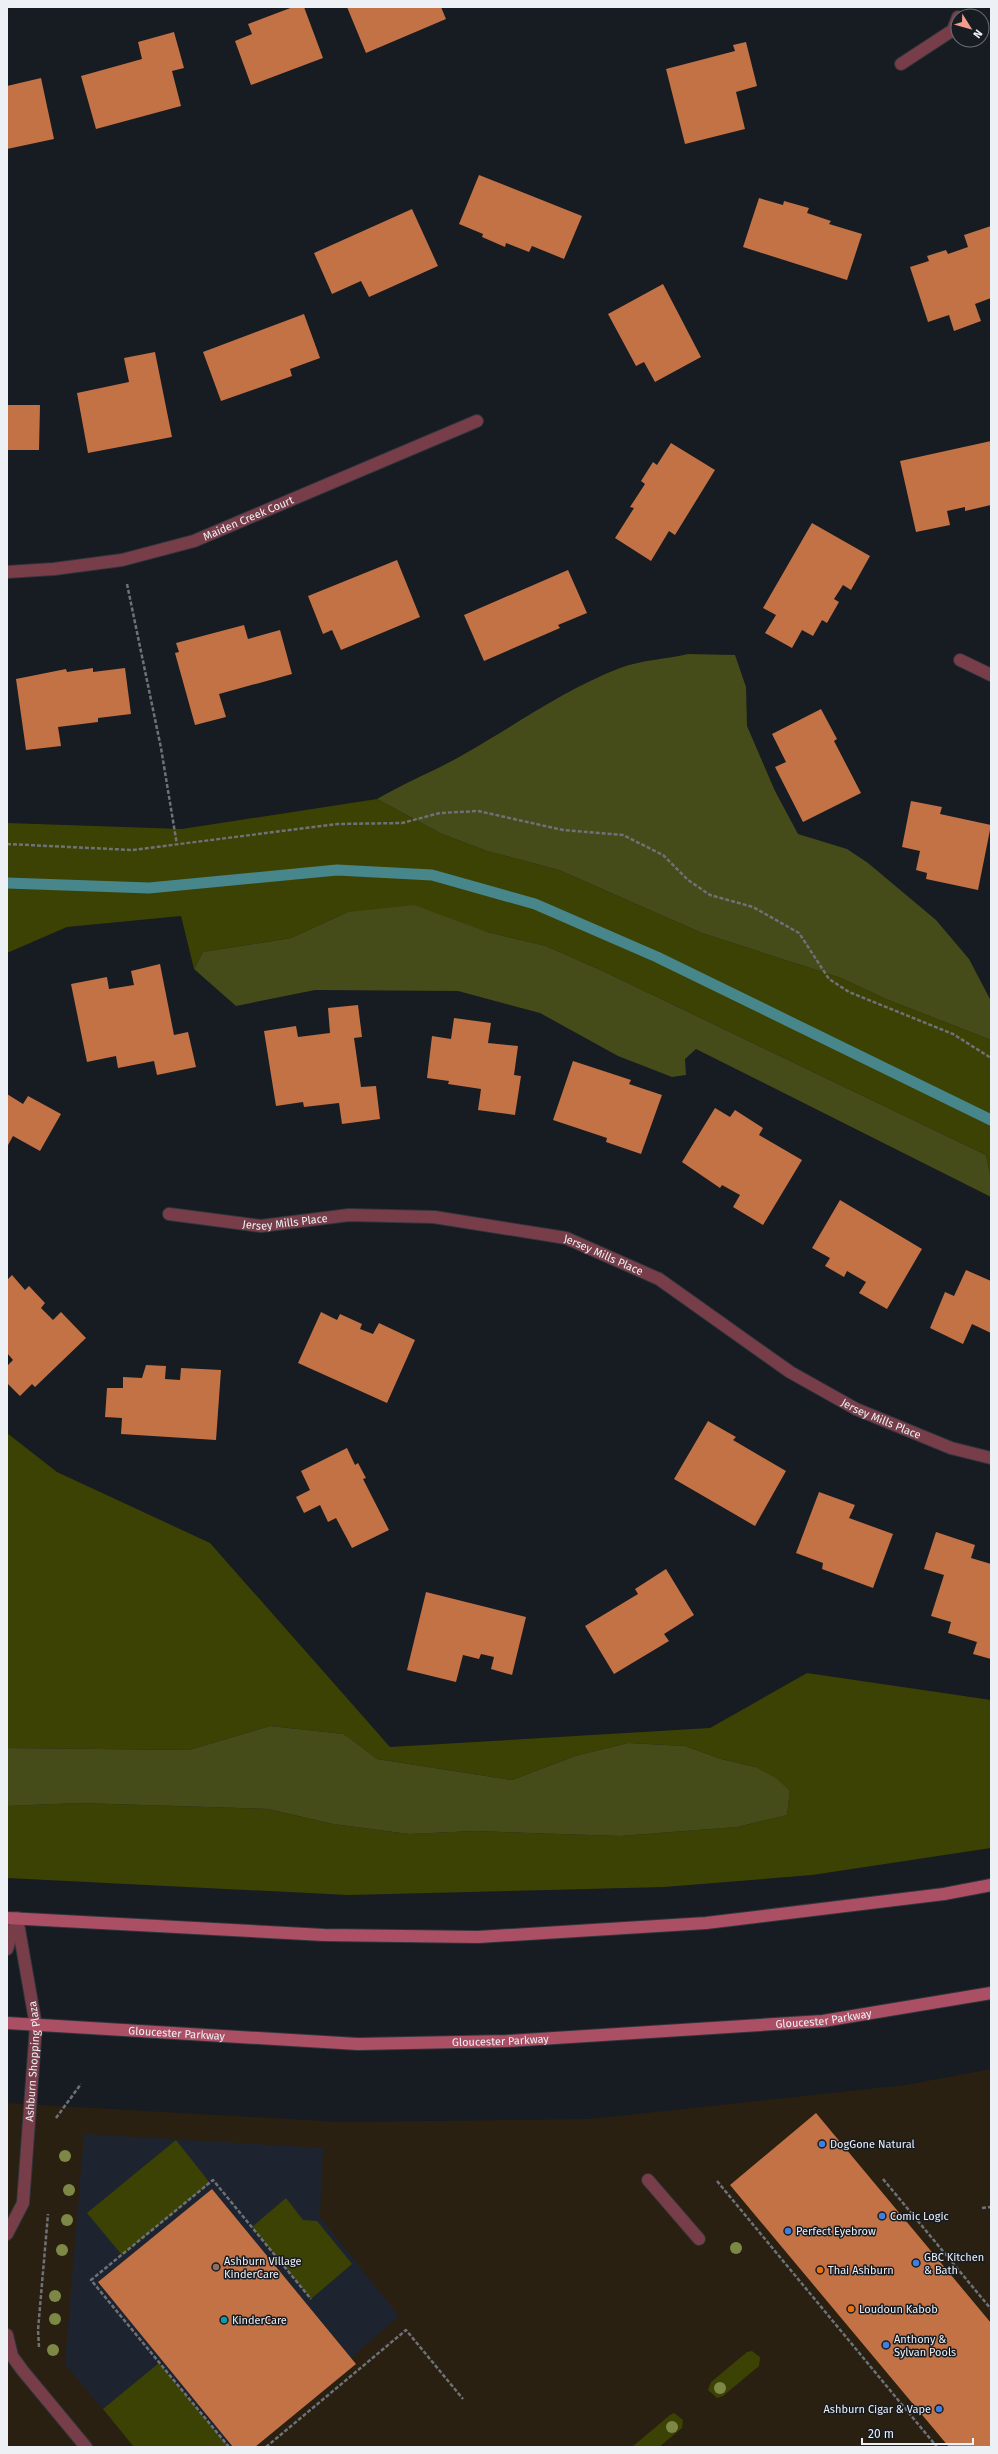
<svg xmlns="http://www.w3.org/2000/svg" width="998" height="2454" font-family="'Fira Sans',sans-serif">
<rect width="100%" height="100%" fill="#171b22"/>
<path fill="#292011" d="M991 2069V2447H7V2103L340 2122 590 2119 905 2085Z"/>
<path fill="#1d2430" d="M84 2134 323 2148 320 2217 399 2316 351 2358 356 2364 255 2447H134L65 2364Z"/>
<path fill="#3c4203" d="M377 799 442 834 487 851 559 870 702 933 841 978 886 999 991 1040V1179L986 1155 607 973 546 946 487 932 348 912 291 938 203 952 194 969 181 916 67 927 7 953V823L182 829Z
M7 1433 57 1472 210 1543 390 1747 710 1728 807 1673 991 1700V1848L812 1875 664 1887 348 1895 7 1878V1806L79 1803 268 1809 333 1824 409 1834 475 1831 620 1836 737 1827 787 1815 790 1791 755 1767 721 1759 685 1746 628 1743 575 1756 512 1780 377 1759 344 1734 270 1726 189 1750 7 1748Z
M176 2140 210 2183 122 2255 87 2213Z
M286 2198 303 2220 317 2221 352 2264 311 2299 252 2227Z
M752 2351 760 2357 759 2366 723 2396 717 2398 708 2390 711 2382 747 2352Z
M159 2363 229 2447H134L103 2409Z
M674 2413 683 2420 682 2428 659 2447H632L670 2415Z"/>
<path fill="#454b19" d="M688 654 735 655 746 687 747 726 775 791 798 834 847 849 868 863 936 920 969 959 991 1001V1040L886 999 841 978 702 933 559 870 487 851 442 834 377 799C406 782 437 770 466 753 517 724 565 689 620 668 641 660 667 659 688 654Z
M414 905 487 932 546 946 607 973 986 1155 991 1179V1197L696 1049 685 1059 686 1075 672 1077 618 1056 540 1013 458 991 315 990 236 1006 194 969 203 952 291 938 348 912Z
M270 1726 344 1734 377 1759 512 1780 575 1756 628 1743 685 1746 721 1759 755 1767 776 1778 790 1791 787 1815 737 1827 620 1836 475 1831 409 1834 333 1824 268 1809 79 1803 7 1806V1748L189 1750Z"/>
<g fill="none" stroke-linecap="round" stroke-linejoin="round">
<path stroke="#47868b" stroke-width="11" d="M7 883 149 888 337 870 432 875 535 904 657 957 991 1120"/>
</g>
<path fill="#c37245" d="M293 7H304L323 58 251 85 235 41 252 34 248 24Z
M347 7H441L446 19 366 53Z
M174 32 184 68 172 71 181 106 96 129 81 76 142 59 138 42Z
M746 42 757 86 736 92 745 129 685 144 666 69 735 51 733 45Z
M41 78 54 139 7 149V86Z
M479 175 582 216 564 259 532 246 529 252 506 243 505 247 482 237 483 234 459 224Z
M759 198 783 205 784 201 809 208 807 213 831 221 829 224 862 234 847 280 743 247Z
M412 209 438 266 369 297 361 281 332 294 314 253Z
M991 226V298L975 304 981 321 954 331 949 315 928 322 910 267 929 261 927 256 946 250 948 254 968 247 964 235Z
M663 284 701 357 655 382 644 362 636 366 608 314Z
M304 314 320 358 290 369 292 376 221 401 203 352Z
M155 352 172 437 88 453 77 393 129 382 124 358Z
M7 405H40L39 450H7Z
M991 441V505L965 511V507L947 511 950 525 916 532 900 461Z
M671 443 715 470 675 535 669 531 651 561 615 538 634 508 630 507 645 484 641 481 653 462 657 465Z
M812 523 870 556 851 590 843 585 834 599 839 602 827 623 822 620 813 636 802 630 792 648 765 633 776 615 763 608Z
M397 560 420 617 341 650 332 630 323 634 308 596Z
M568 570 587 613 558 625 560 628 484 661 464 615Z
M244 625 248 639 280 630 292 674 219 694 226 717 195 725 175 653 179 652 176 643Z
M93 668V672L125 668 131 714 98 718V722L58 727 61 746 26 750 16 679 66 669 67 672Z
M821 709 837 739 834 741 861 793 803 822 775 767 786 762 772 734Z
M911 801 942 807 940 814 991 825 978 890 926 879 927 873 916 870 920 851 902 847Z
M160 964 174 1035 188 1032 196 1067 157 1075 154 1061 118 1068 116 1056 87 1062 71 984 107 977 109 989 134 985 131 971Z
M358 1005 362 1037 354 1038 361 1087 376 1086 380 1119 342 1124 339 1103 304 1107 303 1102 276 1106 264 1031 296 1026 298 1037 330 1033 328 1008Z
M454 1018 491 1023 488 1043 518 1046 514 1075 521 1076 515 1115 478 1110 481 1089 448 1084 449 1081 427 1078 432 1036 451 1039Z
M573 1061 631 1080 629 1084 662 1095 641 1154 606 1142 607 1138 553 1120Z
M7 1094 23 1104 28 1096 61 1114 40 1151 13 1136 7 1147Z
M715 1108 730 1117 735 1110 763 1128 759 1135 802 1160 763 1225 733 1207 740 1195 722 1185 720 1188 682 1162Z
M840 1200 922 1249 887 1309 859 1293 866 1282 847 1271 844 1277 825 1266 830 1258 812 1248Z
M966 1270 991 1281V1333L972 1324 963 1344 930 1328 945 1292 954 1296Z
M12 1275 25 1290 29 1286 45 1303 41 1308 53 1320 61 1312 86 1338 35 1387 32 1384 20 1396 7 1383V1366L13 1360 7 1353V1280Z
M321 1312 337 1320 340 1314 362 1324 360 1329 373 1334 379 1323 415 1340 387 1403 298 1363Z
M146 1365 166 1366 165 1379 180 1380 181 1368 221 1370 216 1440 121 1434 122 1418 105 1417 107 1388H123V1377L142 1378Z
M708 1421 736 1437 733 1440 786 1471 755 1526 674 1479Z
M347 1448 355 1465 358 1463 366 1478 363 1479 389 1530 352 1548 336 1518 328 1522 320 1505 304 1513 296 1497 310 1490 301 1471Z
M819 1492 855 1505 849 1518 893 1534 873 1588 822 1569 823 1563 796 1553Z
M936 1532 975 1545 971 1558 991 1564V1659L973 1654 977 1642 948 1633 951 1622 931 1616 944 1575 924 1569Z
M666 1569 694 1615 664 1634 669 1641 614 1674 585 1626 638 1594 635 1589Z
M426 1592 526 1617 512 1675 491 1669 494 1657 481 1654 479 1659 463 1655 456 1682 407 1670Z
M816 2113 991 2323V2447H949L730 2185Z
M212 2189 356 2364 255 2447H233L98 2282Z"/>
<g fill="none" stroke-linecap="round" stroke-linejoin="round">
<defs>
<path id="service" d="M648 2180 699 2239"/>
<g id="minor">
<path d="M901 64 953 30 958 17"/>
<path id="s1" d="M7 572 54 569 122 560 194 541 477 421"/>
<path d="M960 660 991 675"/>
<path id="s2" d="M169 1214 261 1226 349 1215 434 1217 566 1238 659 1279 790 1372 856 1409 951 1448 991 1458"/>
<path d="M7 1949 16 1921"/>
<path id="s3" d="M7 2234 23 2203 36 2026 17 1918"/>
<path d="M7 2335 12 2356 23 2371 86 2447"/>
</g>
<g id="secondary">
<path d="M7 1918 324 1935 478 1937 706 1923 944 1894 991 1885"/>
<path id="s4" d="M7 2023 358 2044 507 2041 823 2021 991 1993"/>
</g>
</defs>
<use href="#service" stroke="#31353b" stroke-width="14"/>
<use href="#minor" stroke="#31353b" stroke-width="14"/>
<use href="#secondary" stroke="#31353b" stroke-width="14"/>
<path stroke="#6e7278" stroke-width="2.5" stroke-dasharray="4 2" stroke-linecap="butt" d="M127 584 161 748 177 845
M7 844 132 850 338 824 402 823 440 813 478 811 563 830 623 835 663 855 688 880 710 895 753 907 799 933 829 979 849 992 953 1034 991 1058
M56 2118 81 2084
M883 2179 991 2309
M717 2181 937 2447
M982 2208 991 2207
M39 2347 38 2330 48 2214
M229 2447 91 2280 213 2180 311 2299
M266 2447 406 2330 463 2399"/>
<use href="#service" stroke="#773e4a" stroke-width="12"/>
<use href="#minor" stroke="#773e4a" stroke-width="12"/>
<use href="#secondary" stroke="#ab4f65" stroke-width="12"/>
</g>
<g fill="#7d8847">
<circle cx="65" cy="2156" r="6"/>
<circle cx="69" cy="2190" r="6"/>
<circle cx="67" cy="2220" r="6"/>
<circle cx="736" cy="2248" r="6"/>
<circle cx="62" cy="2250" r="6"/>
<circle cx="55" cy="2296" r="6"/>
<circle cx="55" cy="2319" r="6"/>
<circle cx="53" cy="2350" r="6"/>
<circle cx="720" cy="2388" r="6"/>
<circle cx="672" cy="2427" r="6"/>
</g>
<g fill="#3f7fe0" stroke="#171b22" stroke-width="1.5">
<circle cx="822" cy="2144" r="4"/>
<circle cx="882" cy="2216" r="4"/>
<circle cx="788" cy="2231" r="4"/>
<circle cx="916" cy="2263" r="4"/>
<circle cx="886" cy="2345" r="4"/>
<circle cx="939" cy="2409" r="4"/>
</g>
<circle fill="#8d6e63" stroke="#171b22" stroke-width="1.5" cx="216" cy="2267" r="4"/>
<g fill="#e8710a" stroke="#171b22" stroke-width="1.5">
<circle cx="820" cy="2270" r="4"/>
<circle cx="851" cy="2309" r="4"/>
</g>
<circle fill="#0f9aa8" stroke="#171b22" stroke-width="1.5" cx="224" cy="2320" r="4"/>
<g text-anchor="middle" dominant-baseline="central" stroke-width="3" stroke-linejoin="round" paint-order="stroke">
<g font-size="11" fill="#edf0f5" stroke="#171b22">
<text stroke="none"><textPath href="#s1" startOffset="249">Maiden Creek Court</textPath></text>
<text stroke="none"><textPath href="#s2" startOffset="117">Jersey Mills Place</textPath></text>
<text stroke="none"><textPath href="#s2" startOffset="441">Jersey Mills Place</textPath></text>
<text stroke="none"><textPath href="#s2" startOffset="765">Jersey Mills Place</textPath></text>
<text stroke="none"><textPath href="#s4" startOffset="818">Gloucester Parkway</textPath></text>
<text stroke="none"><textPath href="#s4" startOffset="170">Gloucester Parkway</textPath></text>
<text stroke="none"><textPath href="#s4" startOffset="494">Gloucester Parkway</textPath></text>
<text stroke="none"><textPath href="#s3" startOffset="177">Ashburn Shopping Plaza</textPath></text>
</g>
<g font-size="11" fill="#edf0f5" stroke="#171b22" text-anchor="start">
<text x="830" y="2144">DogGone Natural</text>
<text x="890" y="2216">Comic Logic</text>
<text x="796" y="2231">Perfect Eyebrow</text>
<text x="924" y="2257">GBC Kitchen<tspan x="924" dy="13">&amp; Bath</tspan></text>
<text x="224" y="2261">Ashburn Village<tspan x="224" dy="13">KinderCare</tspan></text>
<text x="828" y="2270">Thai Ashburn</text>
<text x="859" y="2309">Loudoun Kabob</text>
<text x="232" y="2320">KinderCare</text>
<text x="894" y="2339">Anthony &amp;<tspan x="894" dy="13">Sylvan Pools</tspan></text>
<text x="931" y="2409" text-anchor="end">Ashburn Cigar &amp; Vape</text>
</g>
</g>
<rect width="998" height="2454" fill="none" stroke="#edf0f5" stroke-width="16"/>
<g transform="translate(970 28) rotate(127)"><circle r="19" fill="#171b22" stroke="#6d7076"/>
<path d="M0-3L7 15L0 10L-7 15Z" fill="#f49d8d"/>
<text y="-6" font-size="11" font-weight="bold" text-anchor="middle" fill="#edf0f5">N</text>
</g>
<path d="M862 2438v6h111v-6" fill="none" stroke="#edf0f5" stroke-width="2"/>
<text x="868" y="2438" font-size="12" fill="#edf0f5" stroke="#171b22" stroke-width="3" paint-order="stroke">20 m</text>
</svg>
